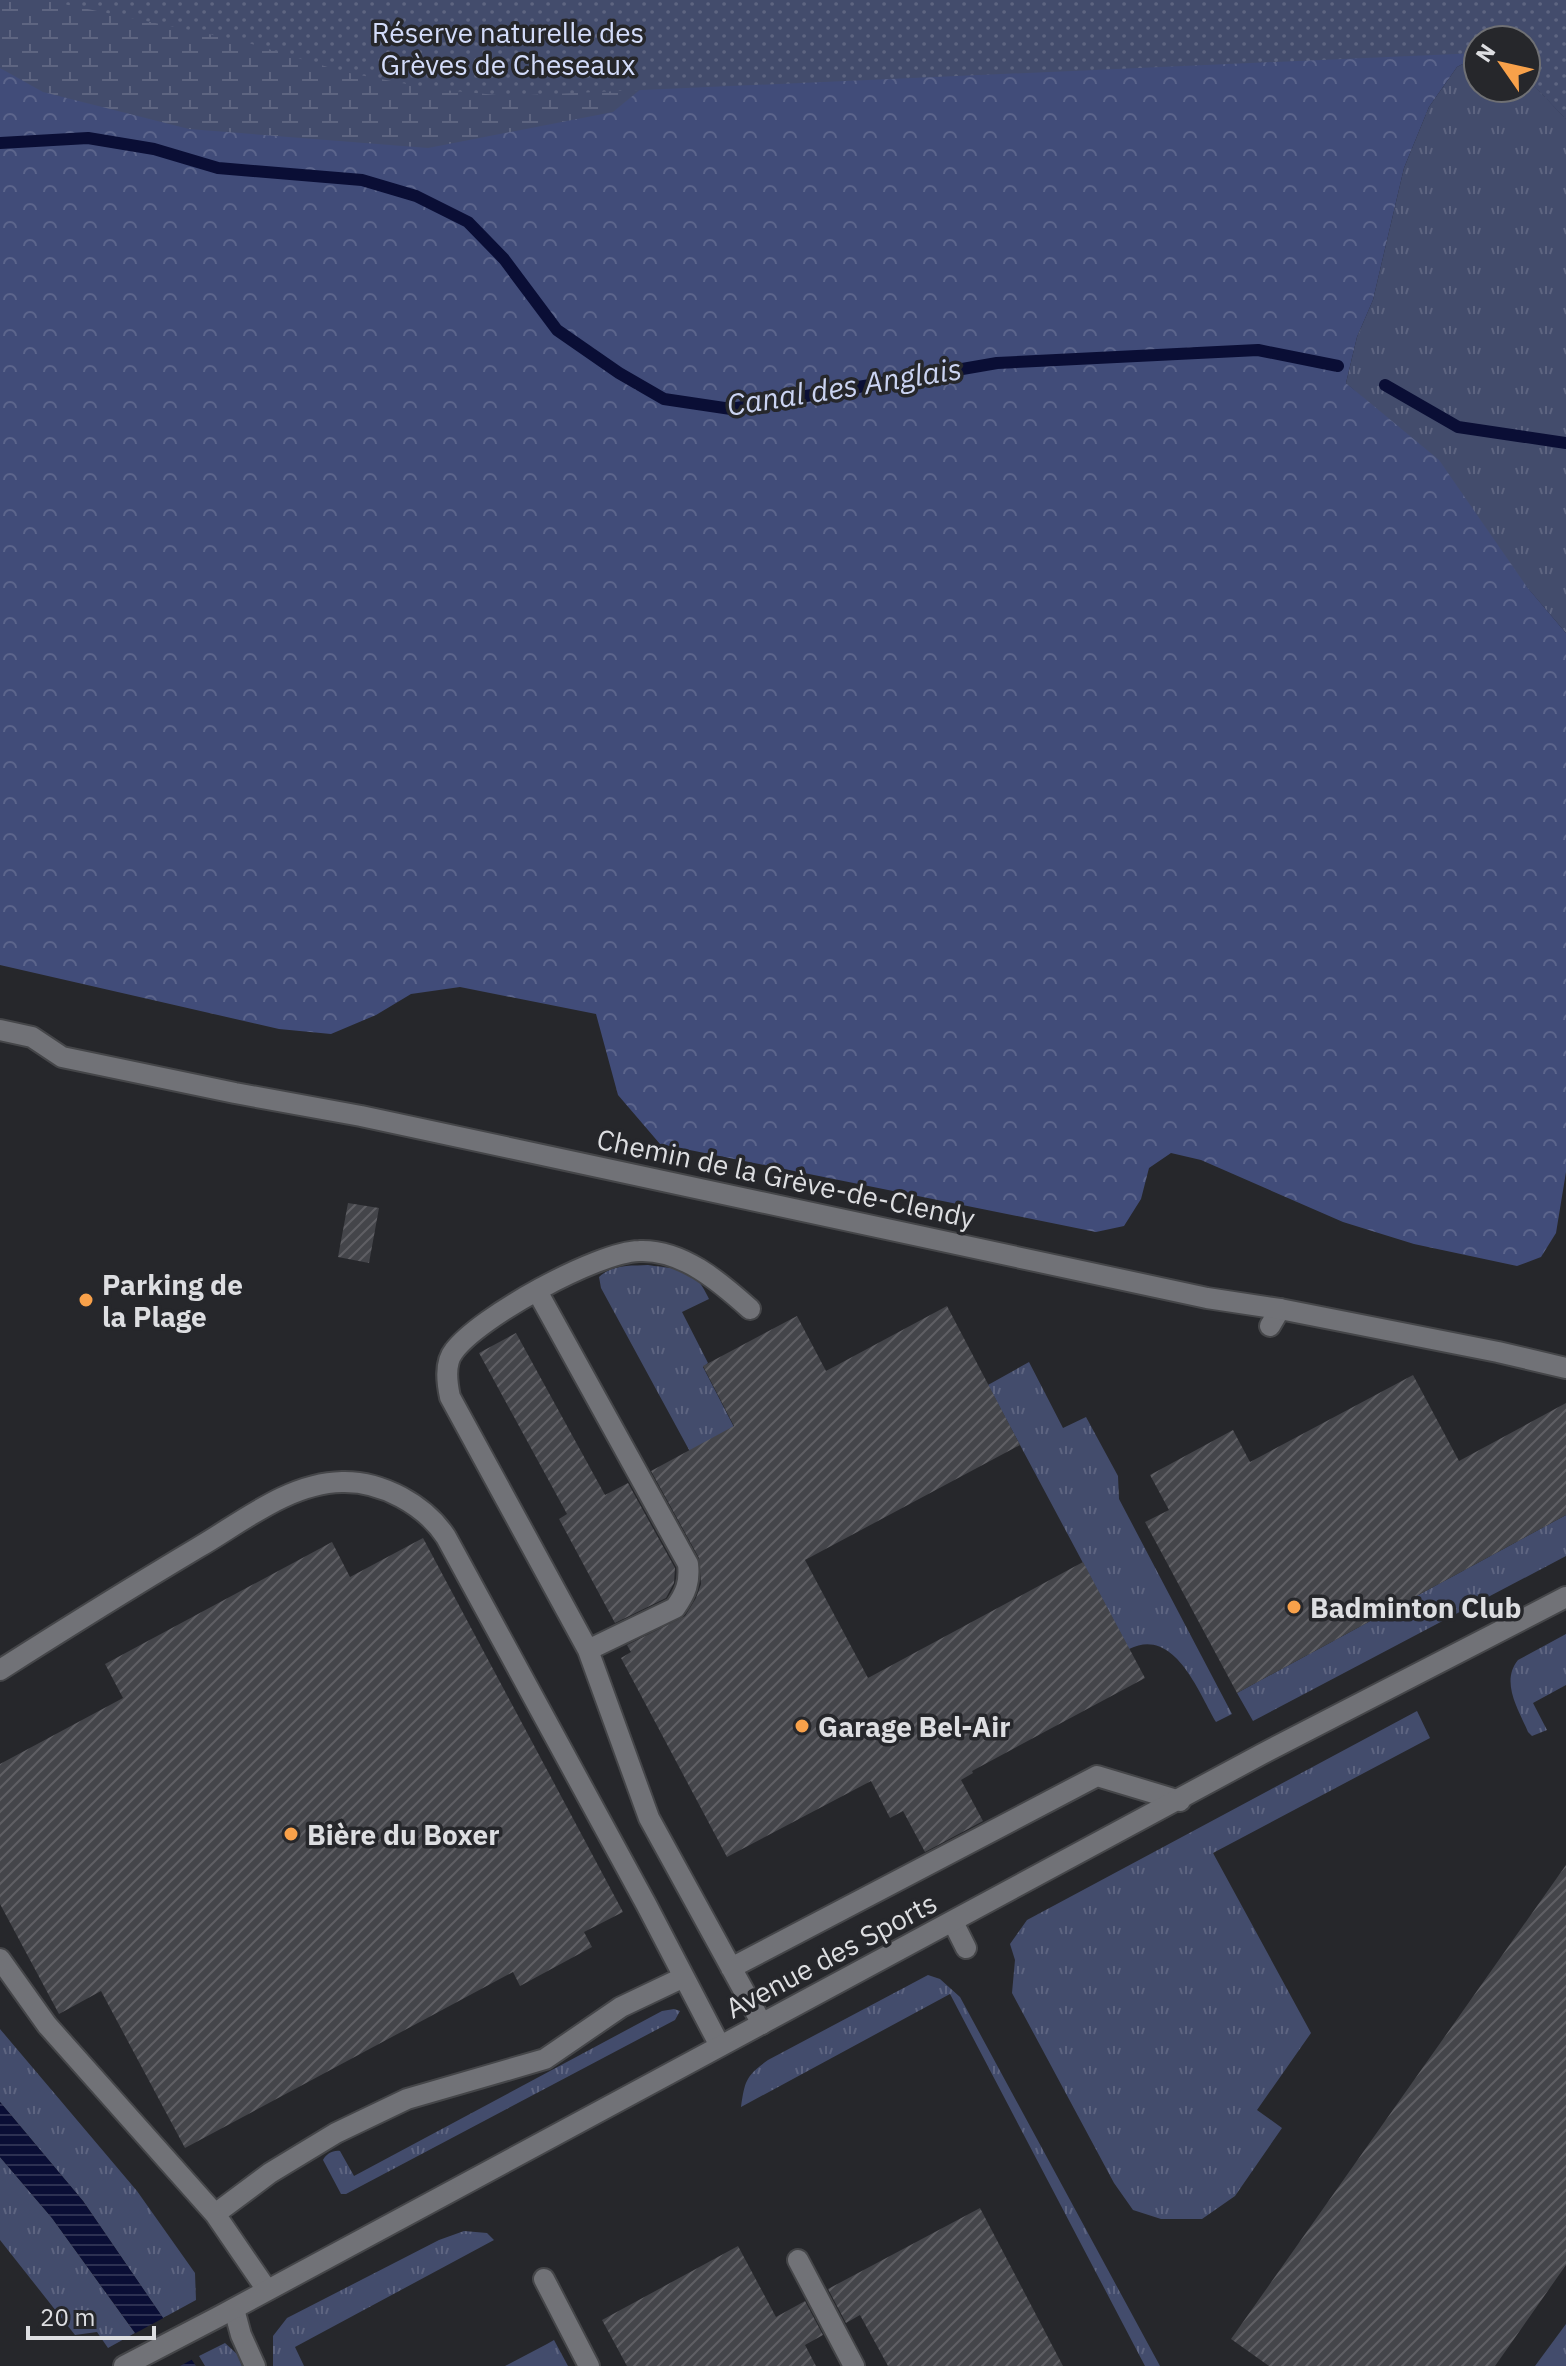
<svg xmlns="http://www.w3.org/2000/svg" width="1566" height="2366" font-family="'IBM Plex Sans',sans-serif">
<defs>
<pattern id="grass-tufts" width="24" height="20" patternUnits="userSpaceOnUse" patternTransform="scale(2)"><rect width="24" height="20" fill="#434c6c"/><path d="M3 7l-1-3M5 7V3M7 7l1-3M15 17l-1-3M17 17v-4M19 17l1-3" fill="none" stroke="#5e6581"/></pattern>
<pattern id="forest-crowns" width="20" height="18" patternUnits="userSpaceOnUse" patternTransform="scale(2)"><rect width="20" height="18" fill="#414c79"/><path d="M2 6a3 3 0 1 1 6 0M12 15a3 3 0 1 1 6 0" fill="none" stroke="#5c658c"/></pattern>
<pattern id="wetland-marsh" width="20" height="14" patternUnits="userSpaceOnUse" patternTransform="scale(2)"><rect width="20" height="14" fill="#434c6c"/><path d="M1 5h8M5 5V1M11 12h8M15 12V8" fill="none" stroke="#5e6581"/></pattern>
<pattern id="park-dots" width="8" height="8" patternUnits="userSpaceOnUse" patternTransform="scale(2)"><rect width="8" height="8" fill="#434c6c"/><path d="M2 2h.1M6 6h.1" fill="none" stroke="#5e6581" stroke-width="1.8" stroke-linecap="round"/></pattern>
<pattern id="water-rules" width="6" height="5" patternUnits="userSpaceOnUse" patternTransform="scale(2)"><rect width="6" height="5" fill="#0a0e35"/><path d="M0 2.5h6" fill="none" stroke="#2d3152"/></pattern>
<pattern id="building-hatch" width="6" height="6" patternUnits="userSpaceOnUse" patternTransform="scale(2)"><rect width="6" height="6" fill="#44454a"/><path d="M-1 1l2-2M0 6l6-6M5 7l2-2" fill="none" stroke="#5f5f64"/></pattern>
</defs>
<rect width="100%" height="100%" fill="#26272b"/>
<path fill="url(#grass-tufts)" d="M1478 56V88H1526V77L1566 119V633L1372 406 1346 383 1357 337 1373 300 1404 168 1429 107 1457 67Z
M648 1265C681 1270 694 1266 709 1299L682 1312 708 1363 703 1367 803 1561 750 1562 601 1288 599 1277C613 1264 631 1266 648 1265Z
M1029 1362 1063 1428 1086 1417 1118 1476 1119 1499 1232 1714 1216 1722C1198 1691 1174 1626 1129 1649L988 1385Z
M1566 1515V1556L1253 1721 1237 1693Z
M1566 1634V1685L1533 1703 1547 1730 1532 1736 1528 1732C1519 1710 1500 1682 1518 1660Z
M1417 1711 1430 1738 1213 1853 1311 2033 1257 2110 1282 2128 1235 2196 1202 2219H1161L1133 2210 1114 2183 1012 1993 1015 1960 1010 1944 1027 1920Z
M928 1975 940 1979 960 1997 1160 2366H1145L950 1994 741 2107C745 2080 746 2076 768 2060Z
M674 2009 680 2011 675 2020 346 2194H341L323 2160C326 2154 333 2150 340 2151L354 2176 662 2011Z
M0 2029 137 2191 195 2273 196 2300 163 2318 83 2201 0 2102Z
M0 2157 52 2218 135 2333 108 2348 97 2332 75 2335 0 2240Z
M464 2231 487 2233 494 2240 295 2347 304 2366H273V2336L287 2318 439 2240Z
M1566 2324V2366H1535Z
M554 2340 568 2366H505L547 2344Z
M225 2343 237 2354 242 2366H205L199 2356Z"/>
<path fill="url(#forest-crowns)" d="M0 0H1566V119L1526 77V40H1478V56L1457 67 1429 107 1404 168 1373 300 1357 337 1346 383 1439 460 1527 587 1566 633V1172L1556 1233 1541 1257 1517 1266 1414 1244 1343 1222 1201 1160 1171 1153 1149 1168 1141 1199 1124 1226 1096 1232 660 1144 618 1095 596 1014 460 987 411 994 376 1015 331 1034 279 1029 0 965Z"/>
<path fill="url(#wetland-marsh)" d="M0 0H745L739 8 613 112 428 148 189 129 43 92 0 68Z"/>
<path fill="url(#park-dots)" d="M44 0H1566V119L1526 77V40H1478V53L507 96 433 89 344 72 242 41Z"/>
<path fill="url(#water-rules)" d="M0 2102 83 2201 196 2366H159L52 2218 0 2157Z"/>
<path fill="#26272b" d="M167 2316 195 2358 180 2366H154L132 2335Z"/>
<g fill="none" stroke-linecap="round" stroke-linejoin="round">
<path stroke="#0a0e35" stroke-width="12" d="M0 143 88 138 154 149 218 168 362 180 416 196 468 222 504 259 557 330 619 373 664 399 731 409 997 363 1258 350 1338 366
M1385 385 1458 427 1566 443"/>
</g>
<path fill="url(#building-hatch)" d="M348 1203 379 1208 369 1263 338 1257Z
M947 1306 1020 1445 805 1560 868 1678 1083 1562 1145 1678 972 1771 973 1773 961 1780 983 1821 925 1852 903 1811 890 1818 871 1781 727 1857 621 1658 631 1652 627 1645 685 1616 696 1598 701 1584 699 1558 651 1471 734 1426 703 1366 797 1316 826 1371Z
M516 1333 605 1495 628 1483 675 1568 674 1583 666 1598 615 1623 559 1519 567 1514 479 1353Z
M1413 1375 1459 1461 1566 1403V1515L1237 1693 1145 1522 1169 1510 1150 1475 1233 1430 1250 1462Z
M423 1538 623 1912 584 1932 592 1947 520 1986 513 1972 185 2148 101 1991 59 2014 0 1904V1764L123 1698 105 1664 332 1542 350 1577Z
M1566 1865V2265L1495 2366H1269L1231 2339Z
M980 2208 1063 2366H888L860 2315 846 2323 828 2289Z
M738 2246 776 2317 805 2301 823 2335 805 2345 816 2366H627L602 2320Z"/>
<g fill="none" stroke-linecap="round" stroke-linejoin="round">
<defs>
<path id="lane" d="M537 1291 688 1564C690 1582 686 1593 675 1608L588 1650
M750 1309C720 1282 682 1249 639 1251 597 1252 479 1317 454 1351 444 1363 447 1383 450 1397L588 1650 649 1818 762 2024
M1270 1326 1280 1309
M0 1670C66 1628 132 1587 199 1547 242 1522 289 1483 342 1482 382 1481 425 1505 446 1537L646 1904 720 2046
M953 1922 966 1948
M0 1959 47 2025 215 2214 267 2290
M731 1968 1097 1776 1180 1801
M215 2214 270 2173 336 2133 407 2099 545 2059 621 2007 684 1977
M798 2260 854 2366
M544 2279 589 2366
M234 2309 241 2335 255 2366"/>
<path id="street" d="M0 1030 32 1037 62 1057 235 1093 361 1116 1207 1298 1280 1309 1498 1352 1566 1368"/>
<path id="secondary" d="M124 2366 220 2316 1262 1754 1566 1597"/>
</defs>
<use href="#lane" stroke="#454649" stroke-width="24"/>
<use href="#street" stroke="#454649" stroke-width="24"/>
<use href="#secondary" stroke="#454649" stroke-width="24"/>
<use href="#lane" stroke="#717277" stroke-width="20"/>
<use href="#street" stroke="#717277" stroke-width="20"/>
<use href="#secondary" stroke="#717277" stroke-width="20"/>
</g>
<g fill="#f8a14a" stroke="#26272b" stroke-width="3">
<circle cx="86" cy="1300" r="8"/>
<circle cx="1294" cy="1607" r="8"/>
<circle cx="802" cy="1726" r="8"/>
<circle cx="291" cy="1834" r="8"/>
</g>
<g text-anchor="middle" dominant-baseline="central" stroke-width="7" stroke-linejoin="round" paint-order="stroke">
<g font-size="28" fill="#d3dcfa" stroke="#26272b">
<text x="508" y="32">Réserve naturelle des<tspan x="508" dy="32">Grèves de Cheseaux</tspan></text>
</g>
<g font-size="28" fill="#dddee1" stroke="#26272b">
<text transform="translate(786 1178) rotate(12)">Chemin de la Grève-de-Clendy</text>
<text transform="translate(831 1955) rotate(-28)">Avenue des Sports</text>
</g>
<g font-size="28" font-weight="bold" fill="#dddee1" stroke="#26272b" text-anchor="start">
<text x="102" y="1284">Parking de<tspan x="102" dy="32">la Plage</tspan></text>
<text x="1310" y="1607">Badminton Club</text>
<text x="818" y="1726">Garage Bel-Air</text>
<text x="307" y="1834">Bière du Boxer</text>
</g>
<g font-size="30" font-style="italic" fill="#cbd4f2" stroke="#26272b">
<text transform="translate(844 386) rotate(-9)">Canal des Anglais</text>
</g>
</g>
<g transform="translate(1502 64) rotate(304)"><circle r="38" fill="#26272b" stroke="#6f7074" stroke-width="2"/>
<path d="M0-6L14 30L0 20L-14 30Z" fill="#f8a14a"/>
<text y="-12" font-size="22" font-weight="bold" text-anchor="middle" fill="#dddee1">N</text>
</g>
<path d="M28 2326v12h126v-12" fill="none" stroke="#dddee1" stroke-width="4"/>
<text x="40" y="2326" font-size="24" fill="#dddee1" stroke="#26272b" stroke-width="6" paint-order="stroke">20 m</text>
</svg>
